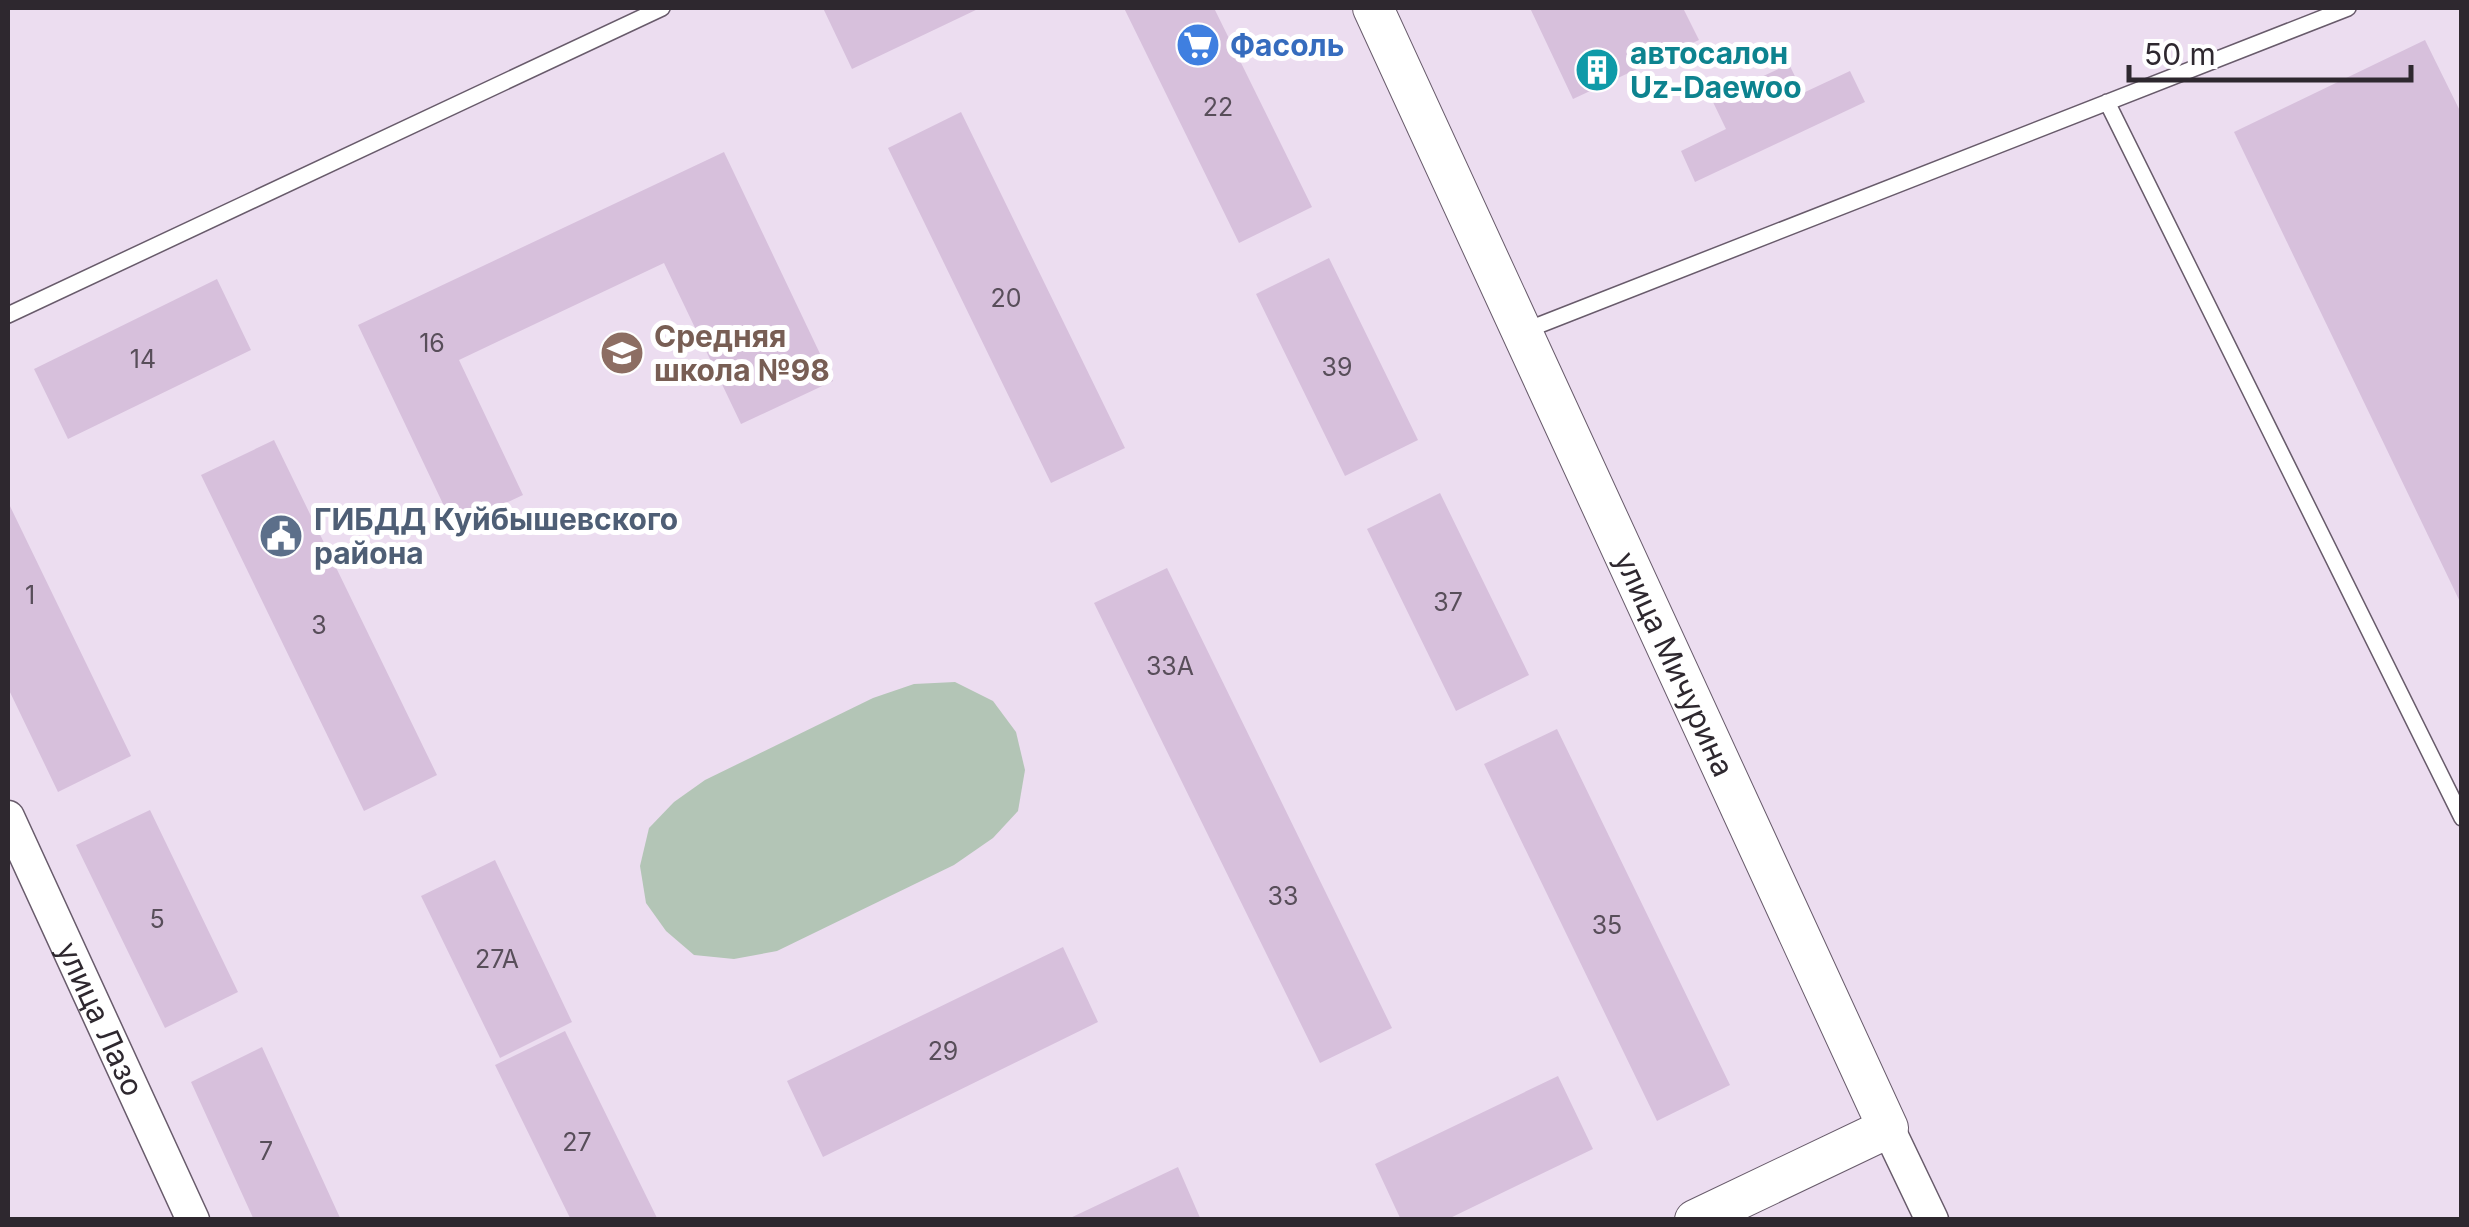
<svg xmlns="http://www.w3.org/2000/svg" width="2469" height="1227" font-family="Inter,sans-serif">
<rect width="100%" height="100%" fill="#ecddf0"/>
<path fill="#b3c5b6" d="M955 682 993 701 1016 732 1025 770 1018 811 993 838 954 865 777 951 734 959 694 955 666 931 646 903 640 866 649 828 674 802 705 780 873 698 914 684Z"/>
<path fill="#d7c0dc" d="M823 8H980L852 69Z
M1124 8H1214L1312 207 1239 243Z
M1530 8H1683L1699 40 1573 99Z
M2425 40 2462 115V606L2234 132Z
M1789 64 1803 93 1850 71 1865 102 1695 182 1681 151 1726 129 1712 100Z
M961 112 1125 448 1051 483 888 148Z
M724 152 833 381 741 424 664 263 459 360 523 495 454 527 358 325Z
M1329 258 1418 440 1345 476 1256 294Z
M217 279 251 350 68 439 34 369Z
M274 440 437 775 364 811 201 475Z
M1440 493 1529 675 1456 711 1367 529Z
M8 502 131 756 58 792 8 688Z
M1167 568 1392 1028 1320 1063 1094 603Z
M1557 729 1730 1085 1657 1121 1484 764Z
M150 810 238 992 165 1028 76 845Z
M495 860 572 1022 500 1058 421 896Z
M1063 947 1098 1022 823 1157 787 1081Z
M565 1031 658 1220H571L495 1065Z
M262 1047 341 1220H254L191 1082Z
M1558 1076 1593 1149 1446 1220H1401L1375 1164Z
M1178 1167 1201 1220H1066Z"/>
<g fill="none" stroke-linecap="round" stroke-linejoin="round">
<defs>
<path id="service" d="M2107 102 2462 818
M8 315 662 8
M1524 331 2348 8"/>
<g id="minor">
<path id="s1" d="M8 817 193 1220"/>
<path d="M1888 1128 1932 1220"/>
</g>
<g id="tertiary">
<path id="s2" d="M1373 8 1888 1128 1695 1220"/>
</g>
</defs>
<use href="#service" stroke="#685b6b" stroke-width="18"/>
<use href="#minor" stroke="#685b6b" stroke-width="35"/>
<use href="#tertiary" stroke="#685b6b" stroke-width="42"/>
<use href="#service" stroke="#fff" stroke-width="15"/>
<use href="#minor" stroke="#fff" stroke-width="32"/>
<use href="#tertiary" stroke="#fff" stroke-width="40"/>
</g>
<defs>
<symbol id="supermarket-disc" viewBox="-11 -11 22 22"><circle r="9.5" fill="#3f7fe0" stroke="#fff"/><path d="M-6-5.5h2.5l.6 2H6L4.5 2H-2.5L-4.4-4H-6ZM-1.5 3.2a1.3 1.3 0 1 0 .1 0ZM3 3.2a1.3 1.3 0 1 0 .1 0Z" fill="#fff"/></symbol>
<symbol id="building-disc" viewBox="-11 -11 22 22"><circle r="9.5" fill="#0f9aa8" stroke="#fff"/><path d="M-4-6H4V6H1V3H-1V6H-4ZM-2.5-4.3h1.7v1.8h-1.7ZM.8-4.3h1.7v1.8H.8ZM-2.5-1h1.7V.8h-1.7ZM.8-1h1.7V.8H.8Z" fill="#fff"/></symbol>
<symbol id="school-disc" viewBox="-11 -11 22 22"><circle r="9.5" fill="#8d6e63" stroke="#fff"/><path d="M0-5L7-2L0 1L-7-2ZM-4 1L0 2.5L4 1V4Q0 6-4 4Z" fill="#fff"/></symbol>
<symbol id="civic-disc" viewBox="-11 -11 22 22"><circle r="9.5" fill="#5c6f8a" stroke="#fff"/><path d="M-.6-6.5H3V-4.5H.6V-3L4-1V1h2V6H-6V1h2V-1L-.6-3ZM-1.2 2.5V6h2.4V2.5Z" fill="#fff"/></symbol>
</defs>
<g fill-rule="evenodd">
<use href="#supermarket-disc" x="1173" y="20" width="50" height="50"/>
<use href="#building-disc" x="1572" y="45" width="50" height="50"/>
<use href="#school-disc" x="597" y="328" width="50" height="50"/>
<use href="#civic-disc" x="256" y="511" width="50" height="50"/>
</g>
<g text-anchor="middle" dominant-baseline="central" stroke-width="10" stroke-linejoin="round" paint-order="stroke">
<g font-size="25" fill="#584e5a">
<text x="1218" y="107">22</text>
<text x="1006" y="298">20</text>
<text x="432" y="343">16</text>
<text x="143" y="359">14</text>
<text x="1337" y="367">39</text>
<text x="30" y="595">1</text>
<text x="1448" y="602">37</text>
<text x="319" y="625">3</text>
<text x="1170" y="666">33А</text>
<text x="1283" y="896">33</text>
<text x="157" y="919">5</text>
<text x="1607" y="925">35</text>
<text x="497" y="959">27А</text>
<text x="943" y="1051">29</text>
<text x="577" y="1142">27</text>
<text x="266" y="1151">7</text>
</g>
<g font-size="30" font-weight="bold" fill="#366cbe" stroke="#fff" text-anchor="start">
<text x="1230" y="45">Фасоль</text>
</g>
<g font-size="30" font-weight="bold" fill="#0d838f" stroke="#fff" text-anchor="start">
<text x="1630" y="53">автосалон<tspan x="1630" dy="34">Uz-Daewoo</tspan></text>
</g>
<g font-size="30" font-weight="bold" fill="#785e54" stroke="#fff" text-anchor="start">
<text x="654" y="336">Средняя<tspan x="654" dy="34">школа №98</tspan></text>
</g>
<g font-size="30" font-weight="bold" fill="#4e5e75" stroke="#fff" text-anchor="start">
<text x="314" y="519">ГИБДД Куйбышевского<tspan x="314" dy="34">района</tspan></text>
</g>
<g font-size="30" fill="#2e282f" stroke="#fff">
<text stroke="none"><textPath href="#s2" startOffset="722">улица Мичурина</textPath></text>
<text stroke="none"><textPath href="#s1" startOffset="222">улица Лазо</textPath></text>
</g>
</g>
<rect width="2469" height="1227" fill="none" stroke="#2e282f" stroke-width="20"/>
<path d="M2129 65v15h282v-15" fill="none" stroke="#2e282f" stroke-width="5"/>
<text x="2144" y="65" font-size="30" fill="#2e282f" stroke="#ffffff" stroke-width="8" paint-order="stroke">50 m</text>
</svg>
